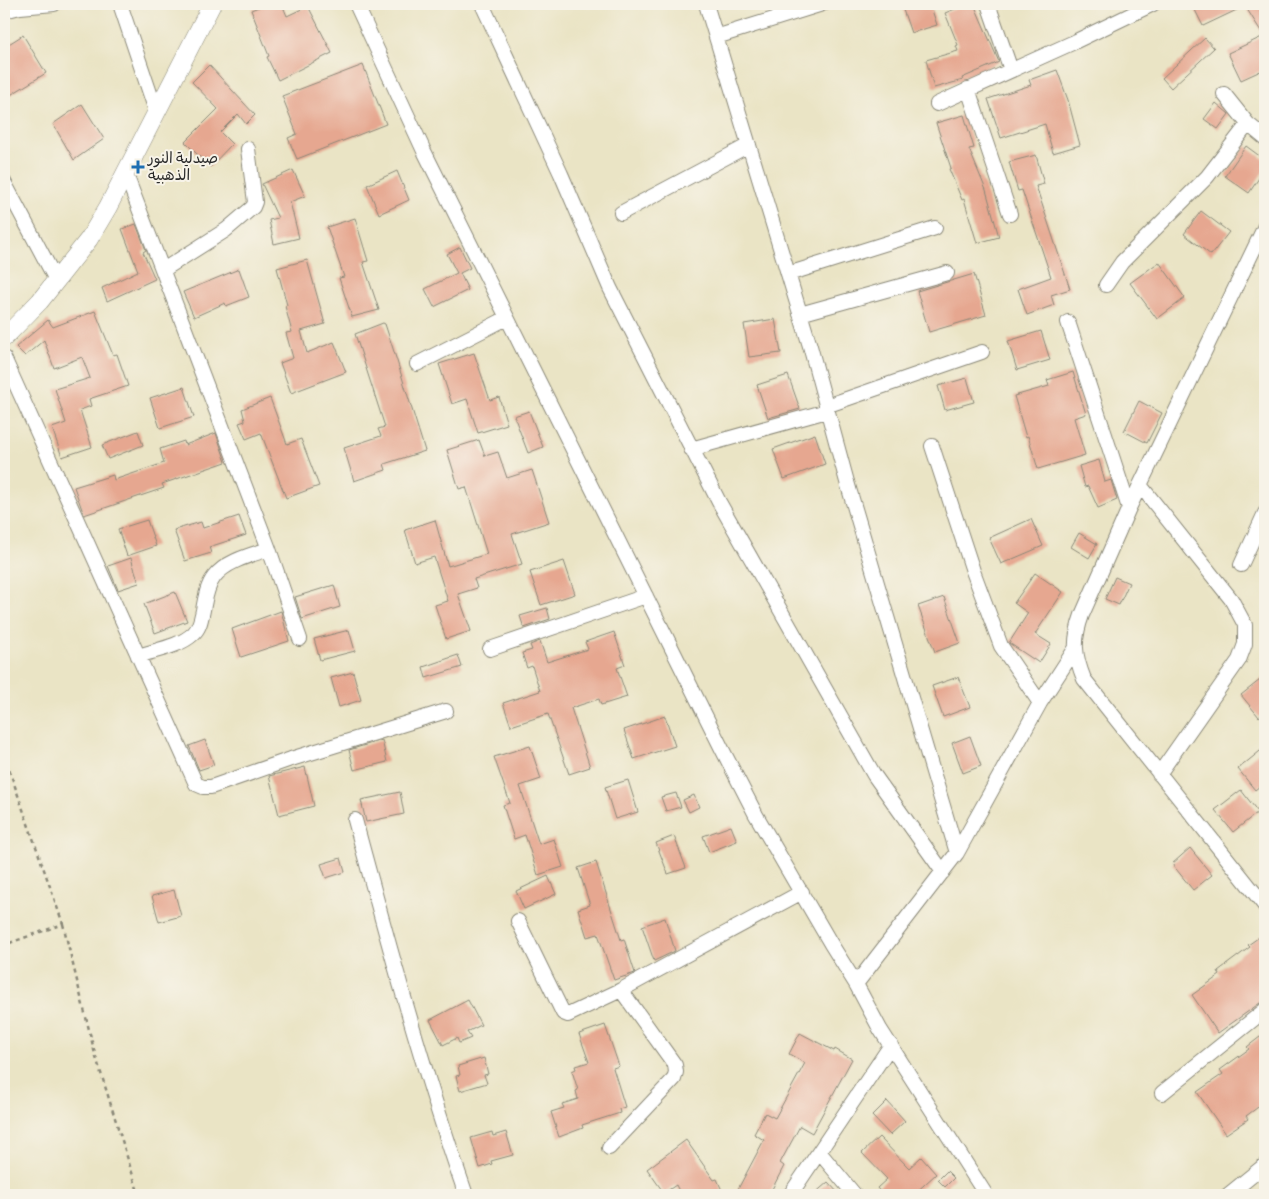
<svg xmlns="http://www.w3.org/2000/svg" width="1269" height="1199" font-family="Pangolin,'Playpen Sans Arabic',sans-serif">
<rect width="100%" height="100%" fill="#f7f3e8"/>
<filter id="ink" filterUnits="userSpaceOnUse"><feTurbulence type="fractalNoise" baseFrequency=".02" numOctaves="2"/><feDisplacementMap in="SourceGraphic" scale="10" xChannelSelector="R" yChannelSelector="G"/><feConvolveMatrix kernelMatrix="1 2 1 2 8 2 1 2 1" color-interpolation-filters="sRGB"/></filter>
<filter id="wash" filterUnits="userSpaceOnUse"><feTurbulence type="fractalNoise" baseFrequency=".0096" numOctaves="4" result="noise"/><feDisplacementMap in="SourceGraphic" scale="20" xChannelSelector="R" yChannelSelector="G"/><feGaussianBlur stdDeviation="1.12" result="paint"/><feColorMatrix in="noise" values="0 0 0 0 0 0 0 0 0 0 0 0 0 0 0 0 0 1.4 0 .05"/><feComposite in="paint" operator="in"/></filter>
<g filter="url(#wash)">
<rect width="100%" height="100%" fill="#eae4c5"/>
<g id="blocks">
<path fill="#e6a790" d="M266 4H282L287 16 308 6 332 53 278 80 267 57 269 56 251 10Z
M901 4H930L937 25 911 33Z
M967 4H974L999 62 962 78 963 80 934 88 926 60 958 51 956 46 958 45 945 13Z
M1192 4H1265V69L1241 80 1228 53 1264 36 1245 6 1203 26Z
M23 35 46 73 4 99V47Z
M1205 38 1214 48 1171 88 1162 78Z
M209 65 255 115 246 124 238 114 220 132 232 144 210 167 185 142 218 109 192 82Z
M363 65 386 124 297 159 288 138 297 134 282 96Z
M1057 70 1068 100 1080 145 1053 153 1045 124 1001 138 988 99 1031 85 1029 80Z
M1216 103 1229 114 1218 129 1204 119Z
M82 104 104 139 74 160 53 124Z
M964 115 974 148 969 149 986 190 999 237 977 243 964 199 962 200 949 169 951 168 936 123Z
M1246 146 1265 160V169L1249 193 1225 176Z
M1036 155 1044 184 1036 186 1070 289 1051 295 1054 305 1027 315 1018 289 1051 277 1022 190 1018 191 1009 162Z
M293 170 305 196 290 202 299 238 274 244 269 220 278 218 262 184Z
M397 171 409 200 379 214 367 185Z
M1201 211 1229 232 1211 255 1184 234Z
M355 218 368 261 363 262 379 310 352 317 339 278 344 277 327 227Z
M136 224 146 250 143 252 155 279 107 301 102 288 138 271 122 229Z
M460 247 470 268 460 273 468 290 434 307 425 289 457 273 447 254Z
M307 260 325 324 301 331 307 353 334 342 346 372 291 393 280 363 293 358 286 333 292 332 285 306 287 305 277 268Z
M1159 262 1185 298 1157 319 1130 283Z
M239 269 249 297 226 306 225 303 194 317 183 292Z
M974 274 986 315 929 332 917 291Z
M95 311 113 355 117 354 128 386 89 399 91 406 80 410 92 447 62 457 52 428 66 423 55 389 90 378 82 357 54 368 44 340 25 356 16 347 48 320 53 327Z
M775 319 781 353 749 357 744 324Z
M383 323 385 324 397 361 425 451 384 464 386 470 354 481 344 448 381 436 378 429 385 427 355 334Z
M1041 331 1050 360 1017 370 1008 341Z
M474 353 490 400 499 397 507 424 478 433 467 399 452 404 439 364Z
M1073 372 1086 414 1074 418 1085 455 1038 469 1028 436 1026 437 1014 396 1049 386 1047 380Z
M788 375 800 409 768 418 757 385Z
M967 378 974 402 945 410 938 386Z
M184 387 194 417 160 428 150 398Z
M270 398 287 444 301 439 319 486 286 498 261 433 246 439 239 423 245 421 242 409Z
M1139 401 1162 413 1147 443 1124 431Z
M529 411 543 447 528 453 514 416Z
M138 431 143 445 108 459 102 445Z
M216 433 226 462 162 484 164 488 84 515 74 487 113 475 114 480 164 463 160 449 184 441 185 445Z
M815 434 825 464 784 479 773 449Z
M479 440 485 456 498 452 507 478 532 470 549 522 512 534 522 564 474 579 477 588 458 594 471 631 446 639 435 605 448 601 434 557 415 563 405 530 435 520 448 566 487 554 466 487 459 489 447 450Z
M1099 460 1105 482 1111 480 1117 500 1098 508 1088 486 1085 487 1079 466Z
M239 516 246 535 209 547 211 553 185 561 174 530 201 522 203 528Z
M1031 519 1043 546 1001 564 989 538Z
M147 520 156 546 127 556 118 529Z
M1079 533 1097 544 1089 558 1071 547Z
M131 558 139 583 118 590 108 566Z
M564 561 575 594 541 605 530 572Z
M1035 573 1063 592 1035 634 1051 644 1039 663 1009 643 1028 613 1014 603Z
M1115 577 1129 583 1119 605 1105 599Z
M334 585 340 607 302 619 295 597Z
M175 592 187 621 155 633 144 604Z
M944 597 960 643 935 652 918 606Z
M547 608 550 619 524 628 520 616Z
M281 611 289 641 241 657 232 629Z
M349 630 355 651 320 660 314 639Z
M614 632 625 665 617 668 627 697 601 705 599 699 571 708 590 767 569 774 548 714 511 726 503 703 540 691 532 666 527 668 522 653 532 650 530 645 540 641 547 662 588 649 585 642Z
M458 655 462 667 426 678 423 667Z
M353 672 361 700 339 707 331 678Z
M1265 676V712L1259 717 1241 695Z
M958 677 970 707 943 717 932 686Z
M665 716 675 746 634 759 624 730Z
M970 736 981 766 963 773 952 743Z
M205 740 214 765 199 770 189 746Z
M382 740 387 762 354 770 349 750Z
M530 746 541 779 520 786 539 844 554 839 563 867 538 875 525 835 514 839 503 805 510 803 494 757Z
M1265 747V782L1255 790 1238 769Z
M305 767 314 806 279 815 269 776Z
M628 780 638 812 615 819 605 787Z
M1241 790 1258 812 1233 832 1215 810Z
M400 792 404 814 366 822 361 800Z
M676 793 681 807 666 811 661 797Z
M694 795 699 807 689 812 683 800Z
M731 826 737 841 709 852 703 836Z
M674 836 686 868 668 874 656 843Z
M1190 848 1212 875 1193 890 1172 864Z
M341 858 345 872 326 878 321 864Z
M596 862 621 940 624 939 635 973 614 980 598 934 587 937 578 909 590 905 578 868Z
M548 876 556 894 524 909 516 891Z
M174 890 181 916 159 922 152 896Z
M665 918 675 951 654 961 642 926Z
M1265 933V1001L1260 1003 1218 1033 1192 995 1220 975 1218 971 1250 947 1248 945Z
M468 1000 481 1025 467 1032 471 1038 459 1043 457 1038 443 1045 430 1020Z
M605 1025 619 1066 613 1068 625 1107 619 1109 620 1113 582 1125 583 1128 559 1137 551 1112 564 1108 562 1104 578 1099 576 1091 578 1090 572 1071 576 1069 575 1066 589 1062 579 1034Z
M800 1033 834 1051 835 1049 852 1059 812 1133 800 1126 780 1163 784 1166 769 1195H749L738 1189 764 1140 754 1134 765 1113 775 1118 805 1063 789 1054Z
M1265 1033V1102L1246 1116 1248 1119 1226 1134 1197 1092 1223 1074 1220 1070 1249 1049 1247 1047Z
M484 1058 488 1074 484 1075 487 1083 460 1091 456 1076 460 1075 458 1066Z
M887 1101 905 1121 890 1135 872 1116Z
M492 1132 493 1136 506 1132 513 1155 491 1161 492 1164 480 1168 471 1138Z
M879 1137 909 1168 921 1157 936 1174 913 1195H883L877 1188 887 1179 862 1153Z
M686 1140 714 1180 717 1179 724 1195H681L676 1185 664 1193 647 1169Z
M947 1171 954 1178 945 1187 938 1180Z
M828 1182 840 1195H813Z"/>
</g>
</g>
<g filter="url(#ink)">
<use href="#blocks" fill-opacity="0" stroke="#8a8878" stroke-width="1"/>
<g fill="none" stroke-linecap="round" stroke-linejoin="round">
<defs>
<path id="minor" d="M120 4 156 111
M356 4 424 151 722 749 756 815 831 944 856 984 880 1029 986 1195
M482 4 561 174 610 288 719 502 874 775 943 872
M706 4 810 346 847 482 957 853
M988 4 1011 70
M4 11 20 7 54 4
M716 37 822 4
M968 89 1010 214
M1224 94 1248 124 1265 138
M937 104 1072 43 1153 4
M125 172 269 549C251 555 226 561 214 577 207 586 205 599 203 610 201 619 200 628 193 634 179 647 155 650 138 656
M4 182 56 280
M621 213 749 145
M1265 226 1129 508 1082 615C1073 640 1074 654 1084 679L1265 906
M163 270 226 230 253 207 255 202 248 149
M788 274 935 228
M1106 285 1122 262 1207 177 1248 124
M800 314 947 273
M1068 322 1129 508
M4 358 196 784 203 787H211L291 759 446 711
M417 364 507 318
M826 406 982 352
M932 446 973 571 1001 646 1040 703
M691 449 827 411
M1140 485 1231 599 1245 625V644L1239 660 1159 774
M269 549 300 639
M1241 565 1265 513
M490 649 646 596
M355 820C389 946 423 1071 466 1195
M518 921 563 1013 568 1015 621 990 802 892
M856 984 957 853 1040 703 1075 649
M1162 1093 1265 1010
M609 1148 674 1079 676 1072 675 1065 621 990
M820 1153 855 1195
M790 1195 891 1045
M1228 1195 1265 1165"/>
<path id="major" d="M4 338 40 301 89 239 108 207 212 4"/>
</defs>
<use href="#minor" stroke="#8a8878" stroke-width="16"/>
<use href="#major" stroke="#8a8878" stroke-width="19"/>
<path stroke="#8a8878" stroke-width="2.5" stroke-dasharray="4 4" stroke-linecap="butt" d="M4 755 63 924 4 945
M63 924 95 1054 139 1195"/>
<use href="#minor" stroke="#fff" stroke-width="14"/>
<use href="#major" stroke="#fff" stroke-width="18"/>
</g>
</g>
<path fill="#1f6fb2" stroke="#f7f3e8" stroke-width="2" d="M135.5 159.5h5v5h5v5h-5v5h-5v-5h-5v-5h5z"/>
<g text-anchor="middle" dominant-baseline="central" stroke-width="4" stroke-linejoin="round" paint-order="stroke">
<g font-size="15" fill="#2b2b2b" stroke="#f7f3e8" text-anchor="start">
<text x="148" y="158">صيدلية النور<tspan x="148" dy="17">الذهبية</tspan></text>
</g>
</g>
<rect width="1269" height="1199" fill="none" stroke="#f7f3e8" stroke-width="20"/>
</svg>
